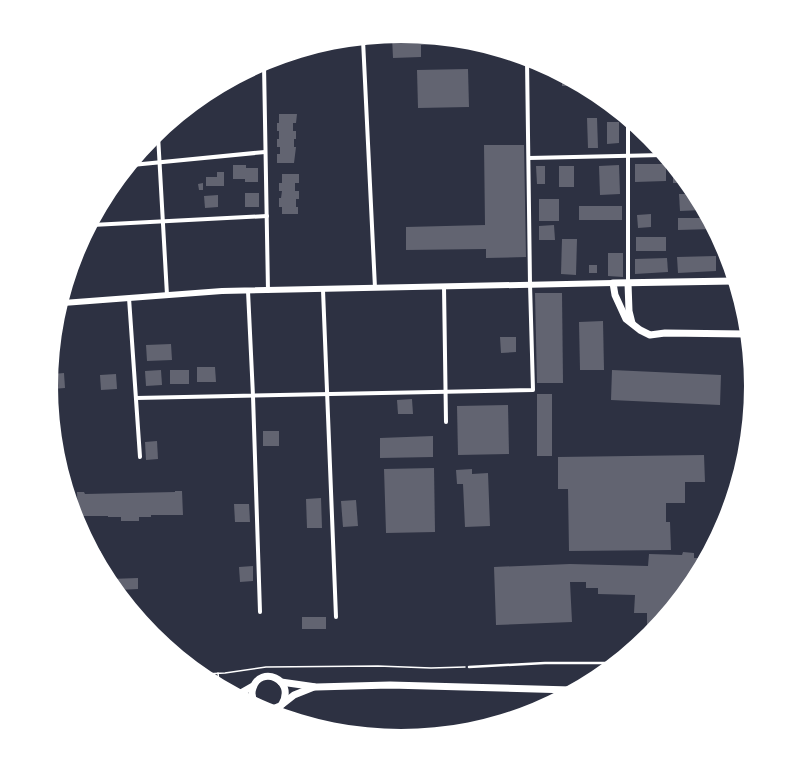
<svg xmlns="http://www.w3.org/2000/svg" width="803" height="772" font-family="'Nunito Sans',sans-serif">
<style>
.building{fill:#626471}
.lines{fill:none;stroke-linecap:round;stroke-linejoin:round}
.path{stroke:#fff;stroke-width:1.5}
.service{stroke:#fff;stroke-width:2.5}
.minor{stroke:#fff;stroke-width:4}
.tertiary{stroke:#fff;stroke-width:6}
.secondary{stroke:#fff;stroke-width:7}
</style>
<rect width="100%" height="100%" fill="#2d3142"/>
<g class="building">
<path d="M402,36L461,42V43L421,45V57L393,58L392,37Z"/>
<path d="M468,69L469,107L418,108L417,70Z"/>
<path d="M562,77L575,84V86H562Z"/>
<path d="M279,114H297L296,123H293V131H296V139H294V147H296L294,163H277V154H280V147H277V139H279V131H277V123H279Z"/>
<path d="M587,118H597L598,148H588Z"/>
<path d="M607,122H619V143L607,144Z"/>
<path d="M484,145H524L526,257L486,258V249L406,250V227L485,225Z"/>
<path d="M635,164H666V181L635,182Z"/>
<path d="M233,165H246V168H258V182H245V179H233Z"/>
<path d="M619,165L620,194L600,195L599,166Z"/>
<path d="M536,166H545V184H537Z"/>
<rect x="559" y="166" width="15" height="21"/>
<path d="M673,168L678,173L685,183H673Z"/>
<path d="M217,172H224V186H206V177H217Z"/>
<path d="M282,174H299V183H295V191H299V199H296V207H298V214H282V207H279V198H281L282,191H279V183H282Z"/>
<path d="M203,183V190H199L198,184Z"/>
<rect x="245" y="193" width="14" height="14"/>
<path d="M679,194H694L703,210L680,211Z"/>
<path d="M218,195V207L205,208L204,196Z"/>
<rect x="539" y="199" width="20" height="22"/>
<rect x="579" y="206" width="43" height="14"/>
<path d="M651,214V227L638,228L637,215Z"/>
<path d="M678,218H707L713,229L678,230Z"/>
<path d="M554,225L555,240H539V226Z"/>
<rect x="636" y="237" width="30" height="14"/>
<path d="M562,239H577L576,275L561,274Z"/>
<path d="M608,253H623V277L608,276Z"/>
<path d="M716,256V271L678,273L677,257Z"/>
<path d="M667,258L668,272L635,274V259Z"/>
<rect x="589" y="265" width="8" height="8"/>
<path d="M535,293H562L563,383H537Z"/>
<path d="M603,321L604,370H580L579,322Z"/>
<path d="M500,337H516V352L501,353Z"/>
<path d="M171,344L172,360L147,361L146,345Z"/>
<path d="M197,367H215L216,382H197Z"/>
<path d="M161,370L162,385L146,386L145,371Z"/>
<rect x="170" y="370" width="19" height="14"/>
<path d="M612,370L721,375L720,405L611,400Z"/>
<path d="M64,373L65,388L52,389L53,374Z"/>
<path d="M116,374L117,389L101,390L100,375Z"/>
<rect x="537" y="394" width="15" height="62"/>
<path d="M412,399L413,414H398L397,400Z"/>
<path d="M508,405L509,454L458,455L457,406Z"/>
<rect x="263" y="431" width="16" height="15"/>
<path d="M433,436V457L380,458V438Z"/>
<path d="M157,441L158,459L146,460L145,442Z"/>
<path d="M704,455L705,482H685V503H666V522H670L671,550L569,551L568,489H558V457Z"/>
<path d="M434,468L435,532L386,533L384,469Z"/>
<path d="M472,469V474L488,473L490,526L465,527L463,484H457L456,470Z"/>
<path d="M175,491H182L183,515H151V517H139V521H121V517H108V516H78L77,492H84L85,494L175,492Z"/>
<path d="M321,498L322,528H307L306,499Z"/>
<path d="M356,500L358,526L343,527L341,501Z"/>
<path d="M234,504H249L250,522H235Z"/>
<path d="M95,551H101V562L96,553Z"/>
<path d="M683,552L694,553V558H705L692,581L650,632H647V613H634L635,595L598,594V588H586V582H570L572,622L496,625L494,567L570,564L648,566L649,554L682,555Z"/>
<path d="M253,566V581L240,582L239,567Z"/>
<path d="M138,578V589L118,590L110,579Z"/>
<rect x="302" y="617" width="24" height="12"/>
</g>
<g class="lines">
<g class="path">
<path d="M218,673L219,683"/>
<path d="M204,674L225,673L266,667L378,666L431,668L465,667"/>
</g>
<path class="service" d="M469,667L545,663H613"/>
<g class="minor">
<path d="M363,40L375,288"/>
<path d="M264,65L268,291"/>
<path d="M628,121V283"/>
<path d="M158,135L167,295"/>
<path d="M529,158L663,155"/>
<path d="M132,165L265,152"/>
<path d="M92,225L267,216"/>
<path d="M444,287L446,422"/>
<path d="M323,290L336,617"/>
<path d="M248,291L253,396L260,612"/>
<path d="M129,298L140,457"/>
<path d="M136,398L533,390L530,284L527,60"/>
</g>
<path class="tertiary" d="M63,303L222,291L613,283"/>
<g class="secondary">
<path d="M734,281L613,283L615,295L626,319L640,330L650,335L665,333L746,334"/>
<path d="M628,283L629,311L632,323"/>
<path d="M281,682L316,687L390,685L571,690"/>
<path d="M239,694L253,686"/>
<path d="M255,703C252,698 251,693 253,688C260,665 296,679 282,704"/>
<path d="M270,710L280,706L294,695L314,687"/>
</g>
</g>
<path d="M0 0H803V772H0ZM58 386a343 343 0 1 1 686 0a343 343 0 1 1-686 0Z" fill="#fff" fill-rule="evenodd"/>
</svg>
